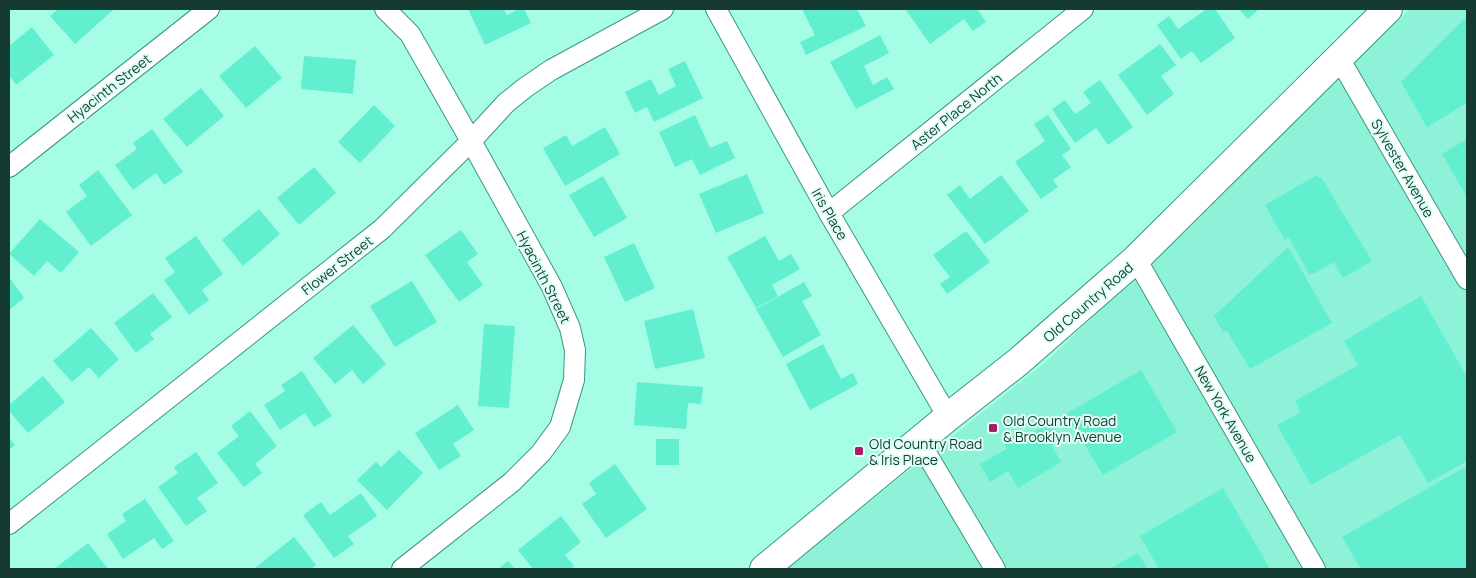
<svg xmlns="http://www.w3.org/2000/svg" width="1476" height="578" font-family="Manrope,sans-serif">
<style>
.built{fill:#8ef2d9}
.building{fill:#61efcf}
.lines{fill:none;stroke-linecap:round;stroke-linejoin:round}
.street-casing{stroke:#3c9682;stroke-width:22}
.primary-casing{stroke:#3c9682;stroke-width:30}
.street{stroke:#fff;stroke-width:20}
.primary{stroke:#fff;stroke-width:28}
.poi-dot{fill:#a71e64;stroke:#defff5;stroke-width:2}
.labels{text-anchor:middle;dominant-baseline:central;stroke-width:4;stroke-linejoin:round;paint-order:stroke}
.street-label{font-size:14px;fill:#143a31;stroke:#defff5}
.poi-label{font-size:14px;fill:#143a31;stroke:#defff5;text-anchor:start}
</style>
<rect width="100%" height="100%" fill="#a5fde6"/>
<path class="built" d="M1410,9H1467V569H785L1046,362Z"/>
<g class="building">
<path d="M58,9H112L113,10L75,44L50,16Z"/>
<path d="M468,9H504L507,15L519,9H524L531,23L485,45Z"/>
<path d="M802,9H857L866,26L806,55L800,42L815,35Z"/>
<path d="M905,9H977L986,22L973,31L964,19L930,44Z"/>
<path d="M1207,9H1215L1235,38L1201,63L1192,51L1181,59L1157,25L1169,16L1178,29Z"/>
<path d="M1239,9H1259L1248,19Z"/>
<path d="M1465,18L1467,23V103L1427,127L1401,82Z"/>
<path d="M32,27L54,55L16,85L9,75V46Z"/>
<path d="M880,35L889,53L864,66L873,85L887,77L894,89L856,109L830,62Z"/>
<path d="M1160,44L1176,65L1161,76L1174,94L1147,115L1118,75Z"/>
<path d="M255,46L282,78L246,108L219,76Z"/>
<path d="M304,56L356,60L353,94L301,89Z"/>
<path d="M685,61L703,98L654,122L647,107L635,113L625,92L651,79L659,95L676,86L668,69Z"/>
<path d="M1100,80L1133,127L1108,145L1096,128L1075,143L1052,109L1065,100L1075,114L1091,103L1083,92Z"/>
<path d="M201,88L224,116L187,147L163,119Z"/>
<path d="M374,105L395,126L360,163L338,142Z"/>
<path d="M695,115L710,148L727,141L735,158L700,175L692,159L675,167L659,132Z"/>
<path d="M1048,115L1071,149L1062,155L1071,167L1053,180L1058,187L1041,199L1015,162L1045,141L1034,124Z"/>
<path d="M605,127L620,154L565,186L543,148L566,135L572,146Z"/>
<path d="M152,129L183,172L164,185L156,173L133,190L115,165L137,149L133,143Z"/>
<path d="M1467,139V197L1442,154Z"/>
<path d="M314,167L336,193L299,225L277,198Z"/>
<path d="M98,170L132,215L91,246L66,212L87,196L79,185Z"/>
<path d="M747,174L764,213L716,233L699,194Z"/>
<path d="M1001,175L1029,211L985,244L947,195L960,185L970,199Z"/>
<path d="M1317,175L1319,178L1321,177L1372,261L1343,278L1334,262L1315,273L1309,274L1289,238L1285,240L1265,205Z"/>
<path d="M603,176L627,218L594,237L569,195Z"/>
<path d="M259,209L280,234L243,266L222,240Z"/>
<path d="M40,219L79,252L61,273L47,261L34,276L9,254Z"/>
<path d="M461,230L478,254L467,262L483,285L459,302L425,255Z"/>
<path d="M966,231L990,262L947,294L940,284L950,277L933,255Z"/>
<path d="M196,236L223,274L202,290L209,300L189,315L164,280L175,272L165,258Z"/>
<path d="M765,236L779,261L791,254L800,269L772,285L778,296L756,308L727,257Z"/>
<path d="M634,243L655,288L625,302L604,257Z"/>
<path d="M1288,247L1332,323L1250,369L1227,331L1223,332L1214,316Z"/>
<path d="M9,277L24,298L9,310Z"/>
<path d="M412,281L437,322L395,347L370,306Z"/>
<path d="M804,282L812,296L802,301L821,335L783,357L756,309Z"/>
<path d="M153,293L172,317L150,334L154,339L136,353L114,323Z"/>
<path d="M1421,296L1467,377V461L1428,483L1400,435L1311,485L1277,425L1301,412L1295,401L1358,365L1344,341Z"/>
<path d="M693,309L705,358L655,369L644,321Z"/>
<path d="M484,324L515,326L509,408L478,406Z"/>
<path d="M353,325L386,364L363,384L352,370L335,384L313,358Z"/>
<path d="M91,328L119,359L99,378L89,367L72,382L53,361Z"/>
<path d="M823,344L841,379L853,373L858,384L810,410L786,364Z"/>
<path d="M1141,370L1177,432L1103,475L1066,414Z"/>
<path d="M302,371L332,416L314,427L305,413L280,430L264,405L285,391L281,385Z"/>
<path d="M43,376L65,402L28,433L9,411V405Z"/>
<path d="M637,382L703,387L701,404L688,403L686,429L634,425Z"/>
<path d="M458,405L474,430L453,444L461,456L439,470L415,433Z"/>
<path d="M250,411L277,446L255,464L262,473L244,487L217,453L239,436L231,426Z"/>
<path d="M1050,423L1060,441L1052,446L1061,462L1018,488L1008,471L990,482L980,464L1007,449L1004,444L1005,441L1021,431L1024,433L1026,436Z"/>
<path d="M9,438L15,445L9,450Z"/>
<rect x="656" y="439" width="23" height="26"/>
<path d="M399,450L423,473L387,510L357,480L376,462L381,467Z"/>
<path d="M196,452L218,483L197,498L207,511L186,526L158,487L178,473L174,467Z"/>
<path d="M615,464L647,509L606,538L582,504L596,494L589,483Z"/>
<path d="M1467,466V569H1361L1342,537Z"/>
<path d="M1223,488L1270,569H1159L1140,536Z"/>
<path d="M361,493L377,516L348,536L354,544L334,558L303,515L321,502L330,515Z"/>
<path d="M145,499L174,541L162,549L154,538L123,559L107,534L126,521L122,514Z"/>
<path d="M561,516L581,542L565,555L574,566L571,569H533L518,550Z"/>
<path d="M294,537L316,565L311,569H257L256,567Z"/>
<path d="M88,543L108,569H54Z"/>
<path d="M1138,553L1148,569H1109Z"/>
<path d="M508,561L515,569H498Z"/>
</g>
<g class="lines">
<g class="street-casing">
<g id="street">
<path d="M385,9L410,34L471,141L552,287L570,328L575,350L574,380L560,427L541,453L512,482L402,569"/>
<path d="M716,9L829,213L948,417"/>
<path d="M1339,58L1467,279"/>
<path d="M9,167L209,9"/>
<path d="M829,213L1083,9"/>
<path d="M1136,259L1315,569"/>
<path d="M919,441L995,569"/>
<path d="M9,524L382,229L471,141L506,103L526,87L551,70L663,9"/>
</g>
</g>
<g class="primary-casing">
<path id="primary" d="M764,569L948,417L1018,362L1136,259L1388,9"/>
</g>
<use href="#street" class="street"/>
<use href="#primary" class="primary"/>
</g>
<g class="poi-dot">
<rect x="988" y="423" width="10" height="10" rx="2.5"/>
<rect x="854" y="446" width="10" height="10" rx="2.5"/>
</g>
<g class="labels">
<g class="street-label">
<text transform="translate(109 88) rotate(-38)">Hyacinth Street</text>
<text transform="translate(956 111) rotate(-39)">Aster Place North</text>
<text transform="translate(1403 168) rotate(60)">Sylvester Avenue</text>
<text transform="translate(830 214) rotate(60)">Iris Place</text>
<text transform="translate(337 265) rotate(-38)">Flower Street</text>
<text transform="translate(544 277) rotate(63)">Hyacinth Street</text>
<text transform="translate(1088 302) rotate(-41)">Old Country Road</text>
<text transform="translate(1226 414) rotate(60)">New York Avenue</text>
</g>
<g class="poi-label">
<text x="1003" y="420">Old Country Road<tspan x="1003" dy="16">&amp; Brooklyn Avenue</tspan></text>
<text x="869" y="443">Old Country Road<tspan x="869" dy="16">&amp; Iris Place</tspan></text>
</g>
</g>
<rect width="1476" height="578" fill="none" stroke="#143a31" stroke-width="20"/>
</svg>
